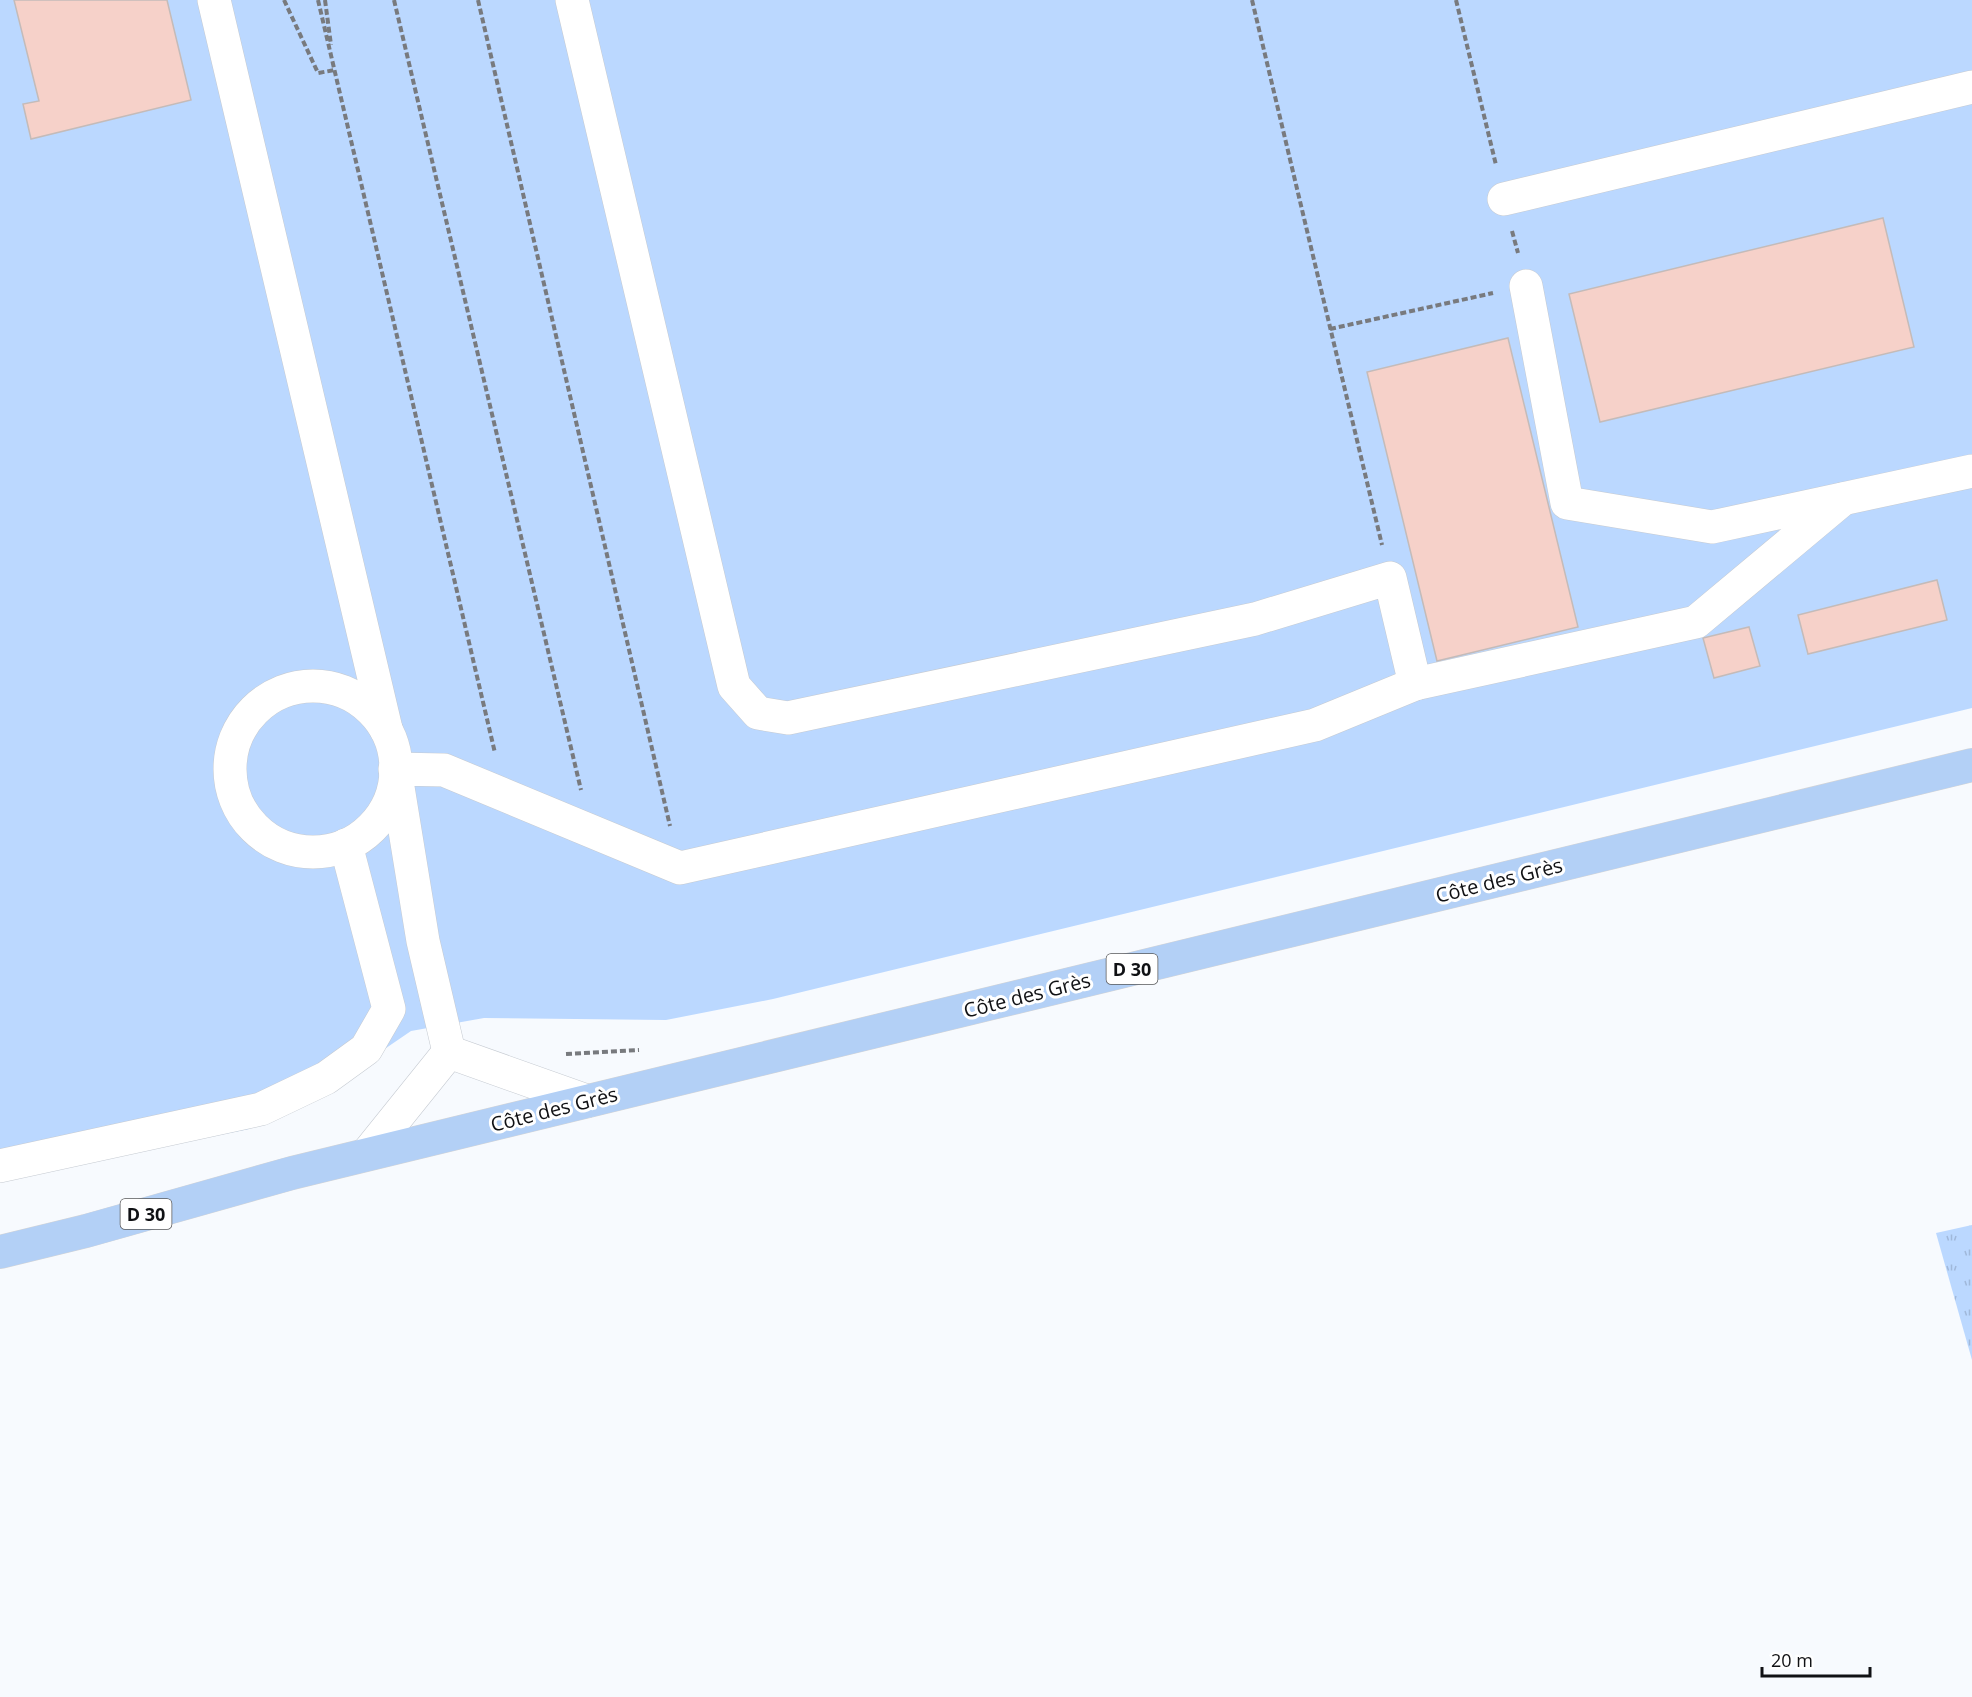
<svg xmlns="http://www.w3.org/2000/svg" width="1972" height="1697" font-family="'Open Sans',sans-serif">
<style>
.grass{fill:url(#grass-tufts)}
.pitch{fill:#bbd8ff}
.building{fill:#f6d1c9;stroke:#c4bbb9;stroke-width:1.5}
.lines{fill:none;stroke-linecap:round;stroke-linejoin:round}
.minor-casing{stroke:#c6cbd2;stroke-width:34}
.major-casing{stroke:#d4d4d5;stroke-width:34}
.path{stroke:#787a7e;stroke-width:4;stroke-dasharray:6 3;stroke-linecap:butt}
.minor{stroke:#fff;stroke-width:33}
.major{stroke:#b3d0f6;stroke-width:33}
.labels{text-anchor:middle;dominant-baseline:central;stroke-width:6;stroke-linejoin:round;paint-order:stroke}
.shield{fill:#fff;stroke:#58585a;stroke-width:1.5}
.shield-label{font-size:18px;font-weight:bold;fill:#101114}
.street-label{font-size:20px;fill:#101114;stroke:#fff}
</style>
<defs>
<pattern id="grass-tufts" width="24" height="20" patternUnits="userSpaceOnUse" patternTransform="scale(1.5)"><rect width="24" height="20" fill="#bbd8ff"/><path d="M3 7l-1-3M5 7V3M7 7l1-3M15 17l-1-3M17 17v-4M19 17l1-3" fill="none" stroke="#a0b8da"/></pattern>
</defs>
<rect width="100%" height="100%" fill="#f7fafe"/>
<path class="grass" d="M1972,1225V1360L1936,1233Z"/>
<path class="pitch" d="M0,0H1972V708L773,999L666,1020L484,1018L411,1031L370,1059L249,1129L0,1179Z"/>
<g class="building">
<path d="M14,0H167L191,100L31,139L23,104L39,101Z"/>
<path d="M1883,218L1914,347L1600,422L1569,294Z"/>
<path d="M1508,338L1578,627L1437,661L1367,372Z"/>
<path d="M1937,580L1947,620L1808,654L1798,615Z"/>
<path d="M1749,627L1760,666L1714,678L1703,638Z"/>
</g>
<g class="lines">
<g class="minor-casing">
<g id="minor">
<path d="M214,0L386,729"/>
<path d="M572,0L734,686L758,713L788,718L1255,619L1390,578L1415,684"/>
<path d="M1504,199L1972,87"/>
<path d="M1526,286L1567,503L1712,527L1972,471"/>
<circle cx="313" cy="769" r="83"/>
<path d="M449,1052L423,941L395,769L444,770L680,868L1315,725L1415,684L1696,622L1843,499"/>
<path d="M367,1154L449,1052L587,1101"/>
<path d="M0,1166L261,1109L326,1078L366,1049L389,1009L346,845"/>
</g>
</g>
<g class="major-casing">
<path id="major" d="M0,1252L86,1231L292,1173L1972,765"/>
</g>
<g class="path">
<path d="M284,0L318,73L335,70"/>
<path d="M318,0L495,753"/>
<path d="M325,0L331,45"/>
<path d="M394,0L581,790"/>
<path d="M478,0L670,826"/>
<path d="M1252,0L1382,545"/>
<path d="M1456,0L1496,165"/>
<path d="M1512,231L1518,253"/>
<path d="M1330,329L1493,293"/>
<path d="M566,1054L639,1050"/>
</g>
<use href="#minor" class="minor"/>
<use href="#major" class="major"/>
</g>
<g class="labels">
<g class="shield">
<rect x="1106.5" y="954" width="51" height="30" rx="4.5"/>
<rect x="120.5" y="1199" width="51" height="30" rx="4.5"/>
</g>
<g class="shield-label">
<text x="1132" y="969">D 30</text>
<text x="146" y="1214">D 30</text>
</g>
<g class="street-label">
<text transform="translate(1499 880) rotate(-14)">Côte des Grès</text>
<text transform="translate(1027 995) rotate(-14)">Côte des Grès</text>
<text transform="translate(554 1109) rotate(-14)">Côte des Grès</text>
</g>
</g>
<path d="M1762 1667v9h108v-9" fill="none" stroke="#101114" stroke-width="3"/>
<text x="1771" y="1667" font-size="18" fill="#101114" stroke="#ffffff" stroke-width="4.5" paint-order="stroke">20 m</text>
</svg>
